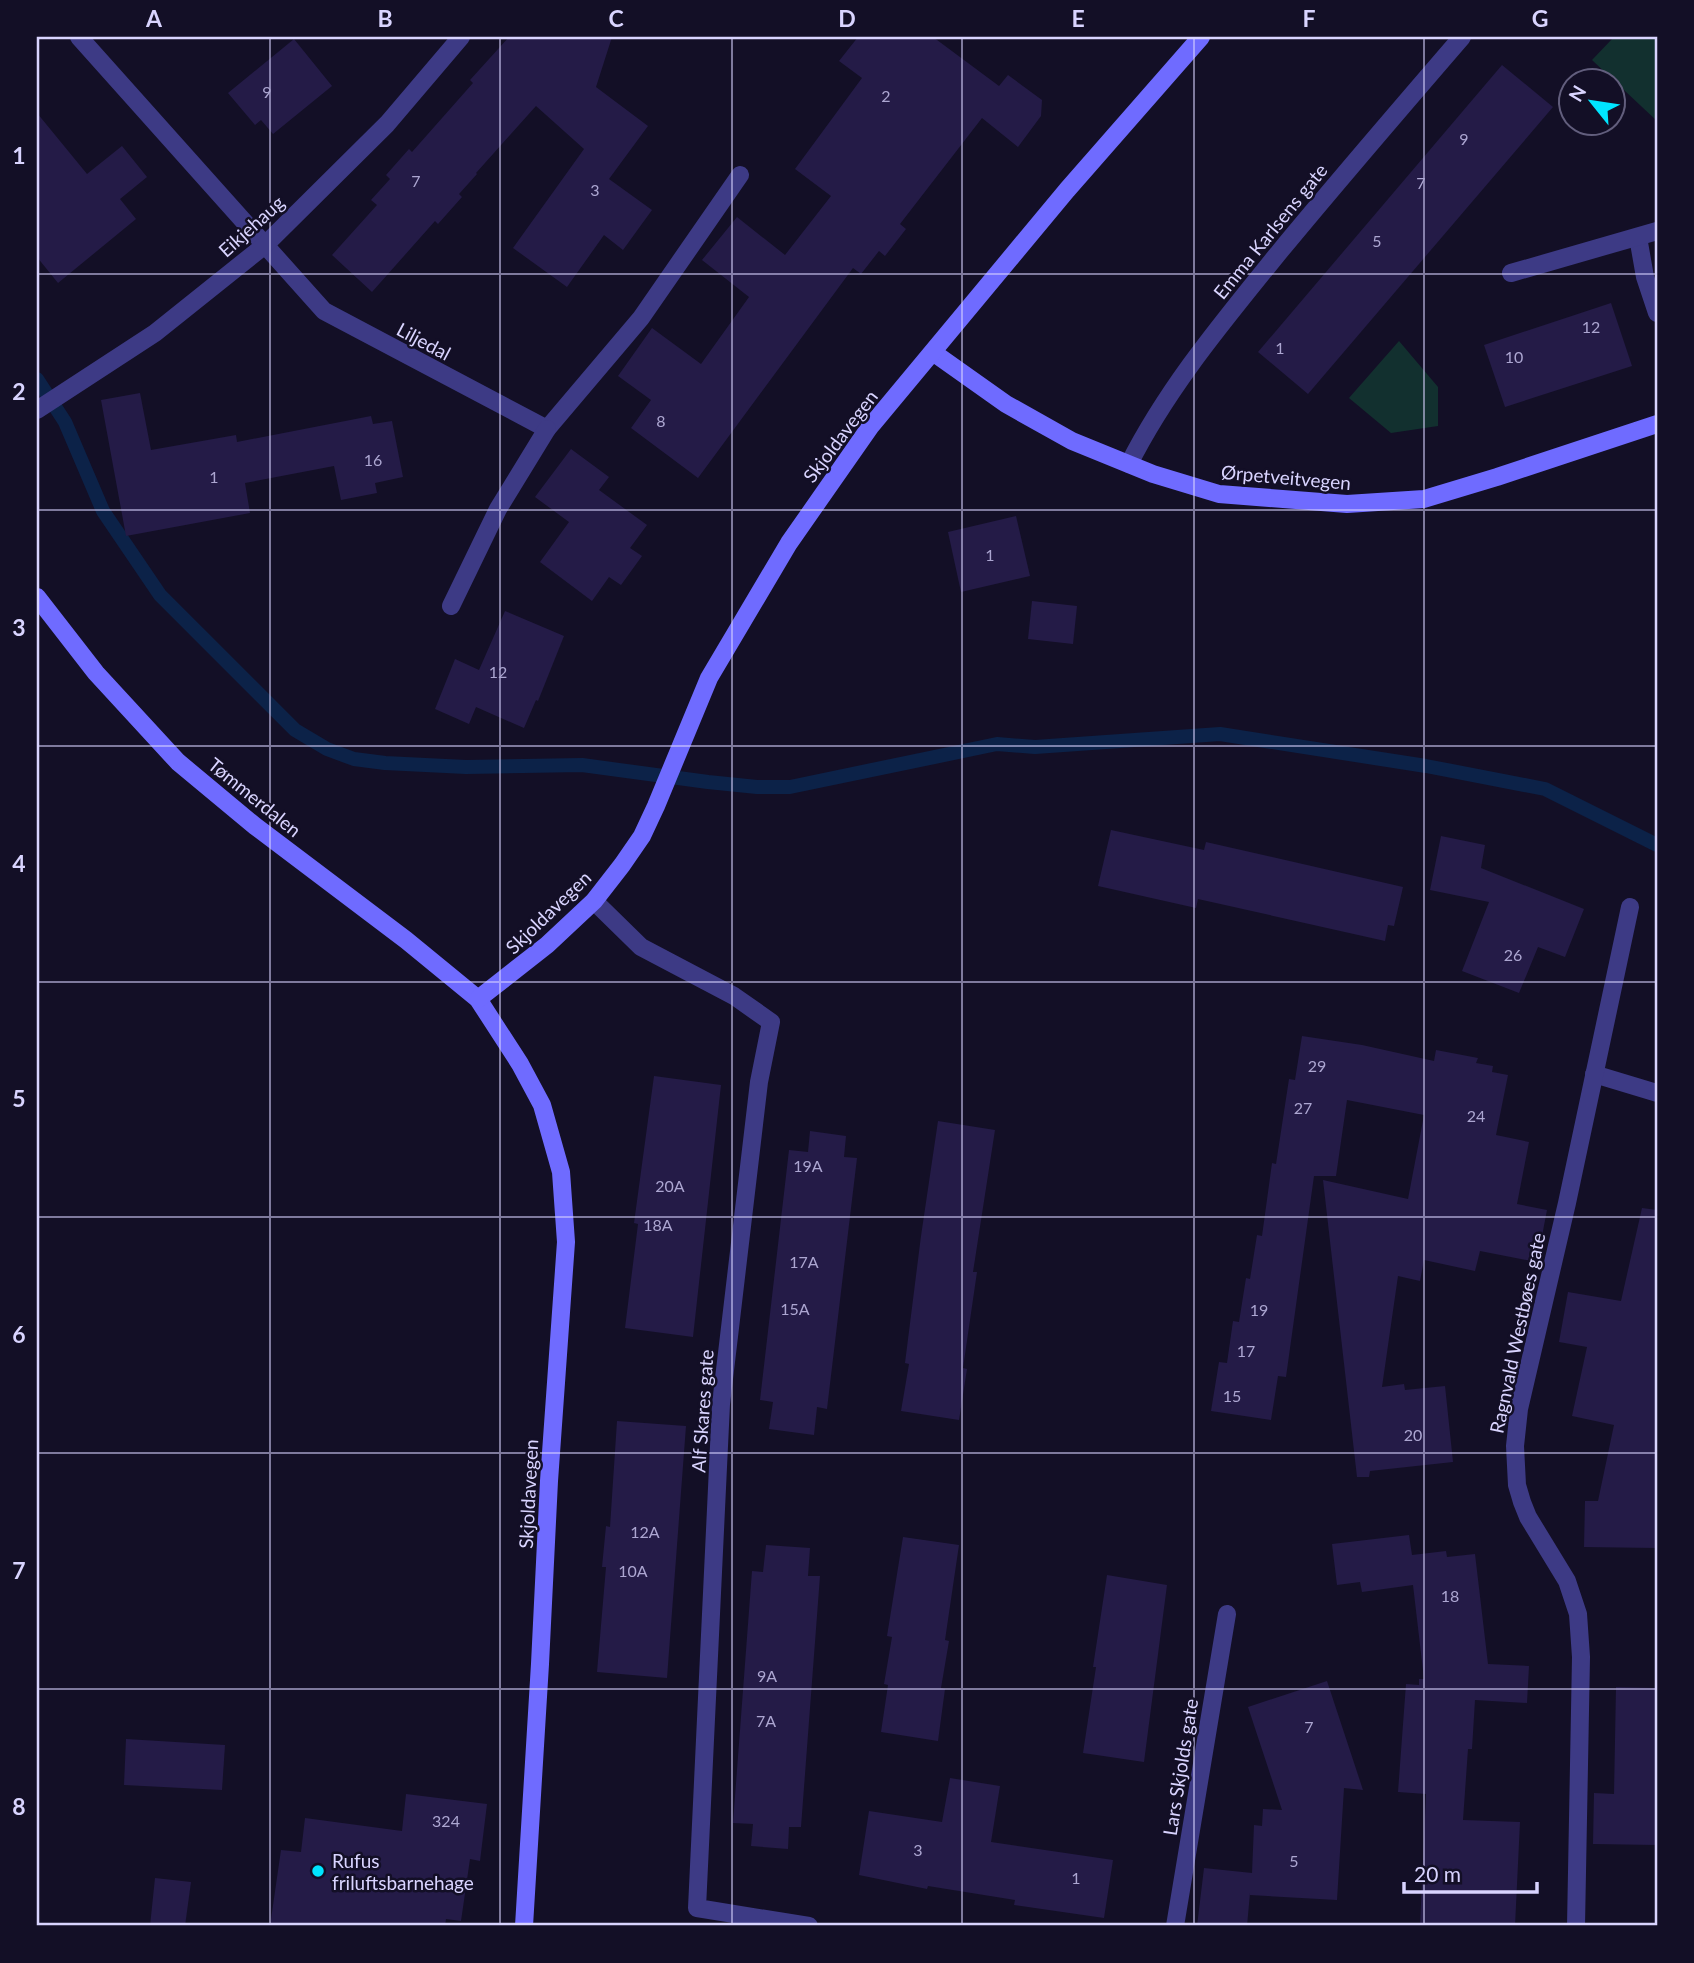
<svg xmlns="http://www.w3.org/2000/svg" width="1694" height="1963" font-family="Lato,sans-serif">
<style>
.green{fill:#12302f}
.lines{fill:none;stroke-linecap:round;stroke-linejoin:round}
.stream{stroke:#0c2248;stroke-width:14}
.building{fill:#241b47}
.street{stroke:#3d3a85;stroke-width:18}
.secondary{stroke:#6f6bff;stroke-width:18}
.grid{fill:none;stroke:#d9d4ff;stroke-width:2;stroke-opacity:0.55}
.poi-dot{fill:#00e5ff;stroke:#130f26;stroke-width:2.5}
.labels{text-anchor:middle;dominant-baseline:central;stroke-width:5;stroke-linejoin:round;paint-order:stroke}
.number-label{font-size:16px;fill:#aca6d1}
.street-label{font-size:19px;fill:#d9d4ff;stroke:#130f26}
.poi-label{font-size:19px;fill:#d9d4ff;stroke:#130f26;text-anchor:start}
.neatline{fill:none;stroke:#d9d4ff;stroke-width:2.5}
.grid-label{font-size:23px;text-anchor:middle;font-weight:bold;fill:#d9d4ff}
</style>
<rect width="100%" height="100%" fill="#130f26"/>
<g class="green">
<path d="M1614,37H1657V121L1592,60Z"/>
<path d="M1399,341L1438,387V426L1391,433L1349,398Z"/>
</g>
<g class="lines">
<path class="stream" d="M37,379L65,422L103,511L160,595L295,730L327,749L354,759L385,763L466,767L582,765L708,782L757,787H790L997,744L1035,747L1220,734L1426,766L1545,789L1657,845"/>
</g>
<g class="building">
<path d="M509,37H612L596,87L648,126L609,179L652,210L623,250L604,235L567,287L513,248L584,149L536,106L476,173L477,174L459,194L462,197L438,224L435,221L372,292L332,255L377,205L371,200L390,179L386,175L409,149L412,152L473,83L470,80Z"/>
<path d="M858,37H933L999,86L1008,75L1042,100L1041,116L1018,147L982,118L900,224L906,229L885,256L879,251L861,274L853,268L698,478L631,428L651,400L618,376L652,328L701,364L749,297L702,260L737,217L785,255L831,196L795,169L862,78L839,61Z"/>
<path d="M294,39L332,86L273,134L261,120L255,125L228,93Z"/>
<path d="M1502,65L1553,107L1308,394L1258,352Z"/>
<path d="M37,113L87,174L122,146L147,177L120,199L136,219L58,283L37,257Z"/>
<path d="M1611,303L1632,366L1505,407L1484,345Z"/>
<path d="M140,393L151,450L236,435L237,442L371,416L373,424L392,421L403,477L375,483L377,493L341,500L334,466L245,483L250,513L126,536L101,400Z"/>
<path d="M571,449L609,477L599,490L647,525L630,548L642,556L621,585L609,577L592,601L540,562L569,522L535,497Z"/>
<path d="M1016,516L1030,576L961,592L948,532Z"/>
<path d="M1032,601L1077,606L1073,644L1028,639Z"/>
<path d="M505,611L564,636L538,701L536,700L524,728L476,707L469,724L435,709L455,659L479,670Z"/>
<path d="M1111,830L1204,850L1206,842L1403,887L1394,926L1388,925L1385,941L1198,899L1196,908L1098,886Z"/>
<path d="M1441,836L1485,845L1481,868L1584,909L1565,957L1538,947L1519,993L1462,971L1489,902L1430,890Z"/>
<path d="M1302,1036L1362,1045L1434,1061L1436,1050L1478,1058L1476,1063L1493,1066L1492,1072L1508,1075L1496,1135L1529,1142L1517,1204L1547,1210L1537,1262L1480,1251L1475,1271L1424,1260L1420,1281L1398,1276L1382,1387L1404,1384L1405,1390L1445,1386L1453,1462L1370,1471L1369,1477H1357L1323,1180L1408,1199L1424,1115L1347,1100L1336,1176H1314L1286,1377L1278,1376L1271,1420L1211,1411L1219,1362L1227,1363L1233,1321L1239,1322L1246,1278L1250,1279L1257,1235L1262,1236L1272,1163L1276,1164L1289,1079L1295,1080Z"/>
<path d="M654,1076L721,1085L693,1337L625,1328L638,1224L634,1223Z"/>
<path d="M938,1121L995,1130L973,1272H977L963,1368L967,1369L959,1420L901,1411L909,1364L905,1363L921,1236Z"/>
<path d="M810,1131L846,1136L844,1157L857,1158L827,1409L817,1407L814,1435L769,1429L773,1402L760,1400L789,1150L808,1152Z"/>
<path d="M1642,1208L1657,1210V1548L1584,1547L1585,1501H1598L1614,1425L1572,1416L1587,1347L1559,1342L1568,1292L1621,1301Z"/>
<path d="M617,1421L686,1426L667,1678L597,1672L606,1567H602L606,1526L610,1527Z"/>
<path d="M1409,1535L1412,1555L1446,1551L1447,1557L1475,1554L1488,1664L1529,1666L1527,1703L1475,1700L1472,1749H1468L1463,1820L1520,1822L1515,1926H1420L1426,1794L1398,1792L1406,1684L1419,1685V1679H1424L1413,1585L1362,1592L1360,1582L1337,1585L1332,1544Z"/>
<path d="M903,1537L959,1545L945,1640L949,1641L941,1688L945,1689L938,1741L881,1732L888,1685L884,1684L892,1637L887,1636Z"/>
<path d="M766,1545L810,1548L808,1576H820L801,1827H789L788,1849L751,1846L753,1824L733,1823L752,1571L763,1572Z"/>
<path d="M1107,1575L1167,1585L1144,1762L1083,1753L1096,1667H1093Z"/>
<path d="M1327,1681L1363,1790L1344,1788L1337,1900L1250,1895V1893L1247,1926H1197L1204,1868L1252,1873L1254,1825L1262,1826L1263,1809L1282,1810L1248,1707Z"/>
<path d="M1616,1687L1657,1688V1845L1593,1844L1594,1793L1614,1794Z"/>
<path d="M126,1739L225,1745L222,1790L124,1785Z"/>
<path d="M950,1778L1000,1786L991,1842L1113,1860L1104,1918L1014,1905L1015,1900L928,1886L927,1889L859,1875L869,1811L942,1822Z"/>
<path d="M406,1794L487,1804L480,1861L470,1859L461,1921L446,1919L445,1926H270L281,1850L301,1852L305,1818L402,1831Z"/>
<path d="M155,1878L191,1882L185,1926H150Z"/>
</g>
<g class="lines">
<g class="street">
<path d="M79,37L324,311L547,429L641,318L740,175"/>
<path d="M1638,237L1645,277L1657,313"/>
<path d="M1511,273L1657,231"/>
<path d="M37,410L155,333L265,245L387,124L461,37"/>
<path d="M1129,464C1168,387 1222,323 1276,256C1337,182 1399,110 1462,37"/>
<path d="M451,606L498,509L547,429"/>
<path d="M594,901L641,947L734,996L771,1022L759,1082L721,1404L697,1908L809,1926"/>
<path d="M1594,1074L1657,1093"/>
<path d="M1175,1926L1227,1614"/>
<path d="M1576,1926L1581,1657L1578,1614L1567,1581L1528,1517L1522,1502L1517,1485L1515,1446L1519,1409L1567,1203L1630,907"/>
</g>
<g class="secondary">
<path d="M934,353L1006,404L1072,441L1153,474L1219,494L1347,504L1424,499L1497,477L1657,424"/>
<path d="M37,597L96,673L178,762L255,826L406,940L478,999L520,1064L542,1105L561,1172L566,1242L549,1481L540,1664L524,1926"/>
<path d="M478,999L547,945L594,901L622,865L642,836L656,806L709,678L789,543L870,427L1067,190L1201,37"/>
</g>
</g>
<path class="grid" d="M270,37V1926M500,37V1926M732,37V1926M962,37V1926M1194,37V1926M1424,37V1926M37,274H1657M37,510H1657M37,746H1657M37,982H1657M37,1217H1657M37,1453H1657M37,1689H1657"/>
<circle class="poi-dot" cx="318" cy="1871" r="7"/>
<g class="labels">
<g class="number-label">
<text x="267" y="91">9</text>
<text x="886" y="95">2</text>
<text x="1464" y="138">9</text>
<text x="416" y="180">7</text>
<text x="1421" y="182">7</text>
<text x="595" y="189">3</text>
<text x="1377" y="240">5</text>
<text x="1591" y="326">12</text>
<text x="1280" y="347">1</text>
<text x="1514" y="356">10</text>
<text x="661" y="420">8</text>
<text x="373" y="459">16</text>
<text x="214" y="476">1</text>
<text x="990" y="554">1</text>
<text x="498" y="671">12</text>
<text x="1513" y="954">26</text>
<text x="1317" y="1065">29</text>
<text x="1303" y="1107">27</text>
<text x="1476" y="1115">24</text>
<text x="808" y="1165">19A</text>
<text x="670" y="1185">20A</text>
<text x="658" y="1224">18A</text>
<text x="804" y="1261">17A</text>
<text x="795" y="1308">15A</text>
<text x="1259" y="1309">19</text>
<text x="1246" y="1350">17</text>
<text x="1232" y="1395">15</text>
<text x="1413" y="1434">20</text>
<text x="645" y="1531">12A</text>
<text x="633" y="1570">10A</text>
<text x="1450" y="1595">18</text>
<text x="767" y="1675">9A</text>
<text x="766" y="1720">7A</text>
<text x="1309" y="1726">7</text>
<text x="446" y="1820">324</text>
<text x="918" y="1849">3</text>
<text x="1294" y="1860">5</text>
<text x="1076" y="1877">1</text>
</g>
<g class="street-label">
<text transform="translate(251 226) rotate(-42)">Eikjehaug</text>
<text transform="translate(1270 231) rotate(-51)">Emma Karlsens gate</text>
<text transform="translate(424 341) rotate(28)">Liljedal</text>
<text transform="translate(840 436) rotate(-53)">Skjoldavegen</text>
<text transform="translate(1286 477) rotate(5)">Ørpetveitvegen</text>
<text transform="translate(255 797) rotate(39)">Tømmerdalen</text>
<text transform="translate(548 912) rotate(-44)">Skjoldavegen</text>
<text transform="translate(1517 1333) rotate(-78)">Ragnvald Westbøes gate</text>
<text transform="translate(702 1411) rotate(-86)">Alf Skares gate</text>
<text transform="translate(528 1494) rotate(-87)">Skjoldavegen</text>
<text transform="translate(1180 1767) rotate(-81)">Lars Skjolds gate</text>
</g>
<g class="poi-label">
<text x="332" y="1860">Rufus<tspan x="332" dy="22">friluftsbarnehage</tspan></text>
</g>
</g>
<rect width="1694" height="1963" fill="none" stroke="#130f26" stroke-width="77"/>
<g transform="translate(1592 102) rotate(300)"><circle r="33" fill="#130f26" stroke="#625e7d" stroke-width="2"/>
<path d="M0-5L12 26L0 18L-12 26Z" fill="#00e5ff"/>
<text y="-10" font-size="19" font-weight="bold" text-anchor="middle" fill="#d9d4ff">N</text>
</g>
<path d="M1404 1882v10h133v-10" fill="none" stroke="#d9d4ff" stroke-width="3.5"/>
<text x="1414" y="1882" font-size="21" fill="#d9d4ff" stroke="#130f26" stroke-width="5" paint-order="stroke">20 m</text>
<rect x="38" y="38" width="1618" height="1886" class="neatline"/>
<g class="grid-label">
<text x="154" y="27">A</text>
<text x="385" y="27">B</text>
<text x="616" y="27">C</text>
<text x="847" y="27">D</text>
<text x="1078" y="27">E</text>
<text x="1309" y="27">F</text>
<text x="1540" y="27">G</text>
<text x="19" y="164">1</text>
<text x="19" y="400">2</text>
<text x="19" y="636">3</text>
<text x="19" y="872">4</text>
<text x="19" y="1107">5</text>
<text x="19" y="1343">6</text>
<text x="19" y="1579">7</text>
<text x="19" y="1815">8</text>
</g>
</svg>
